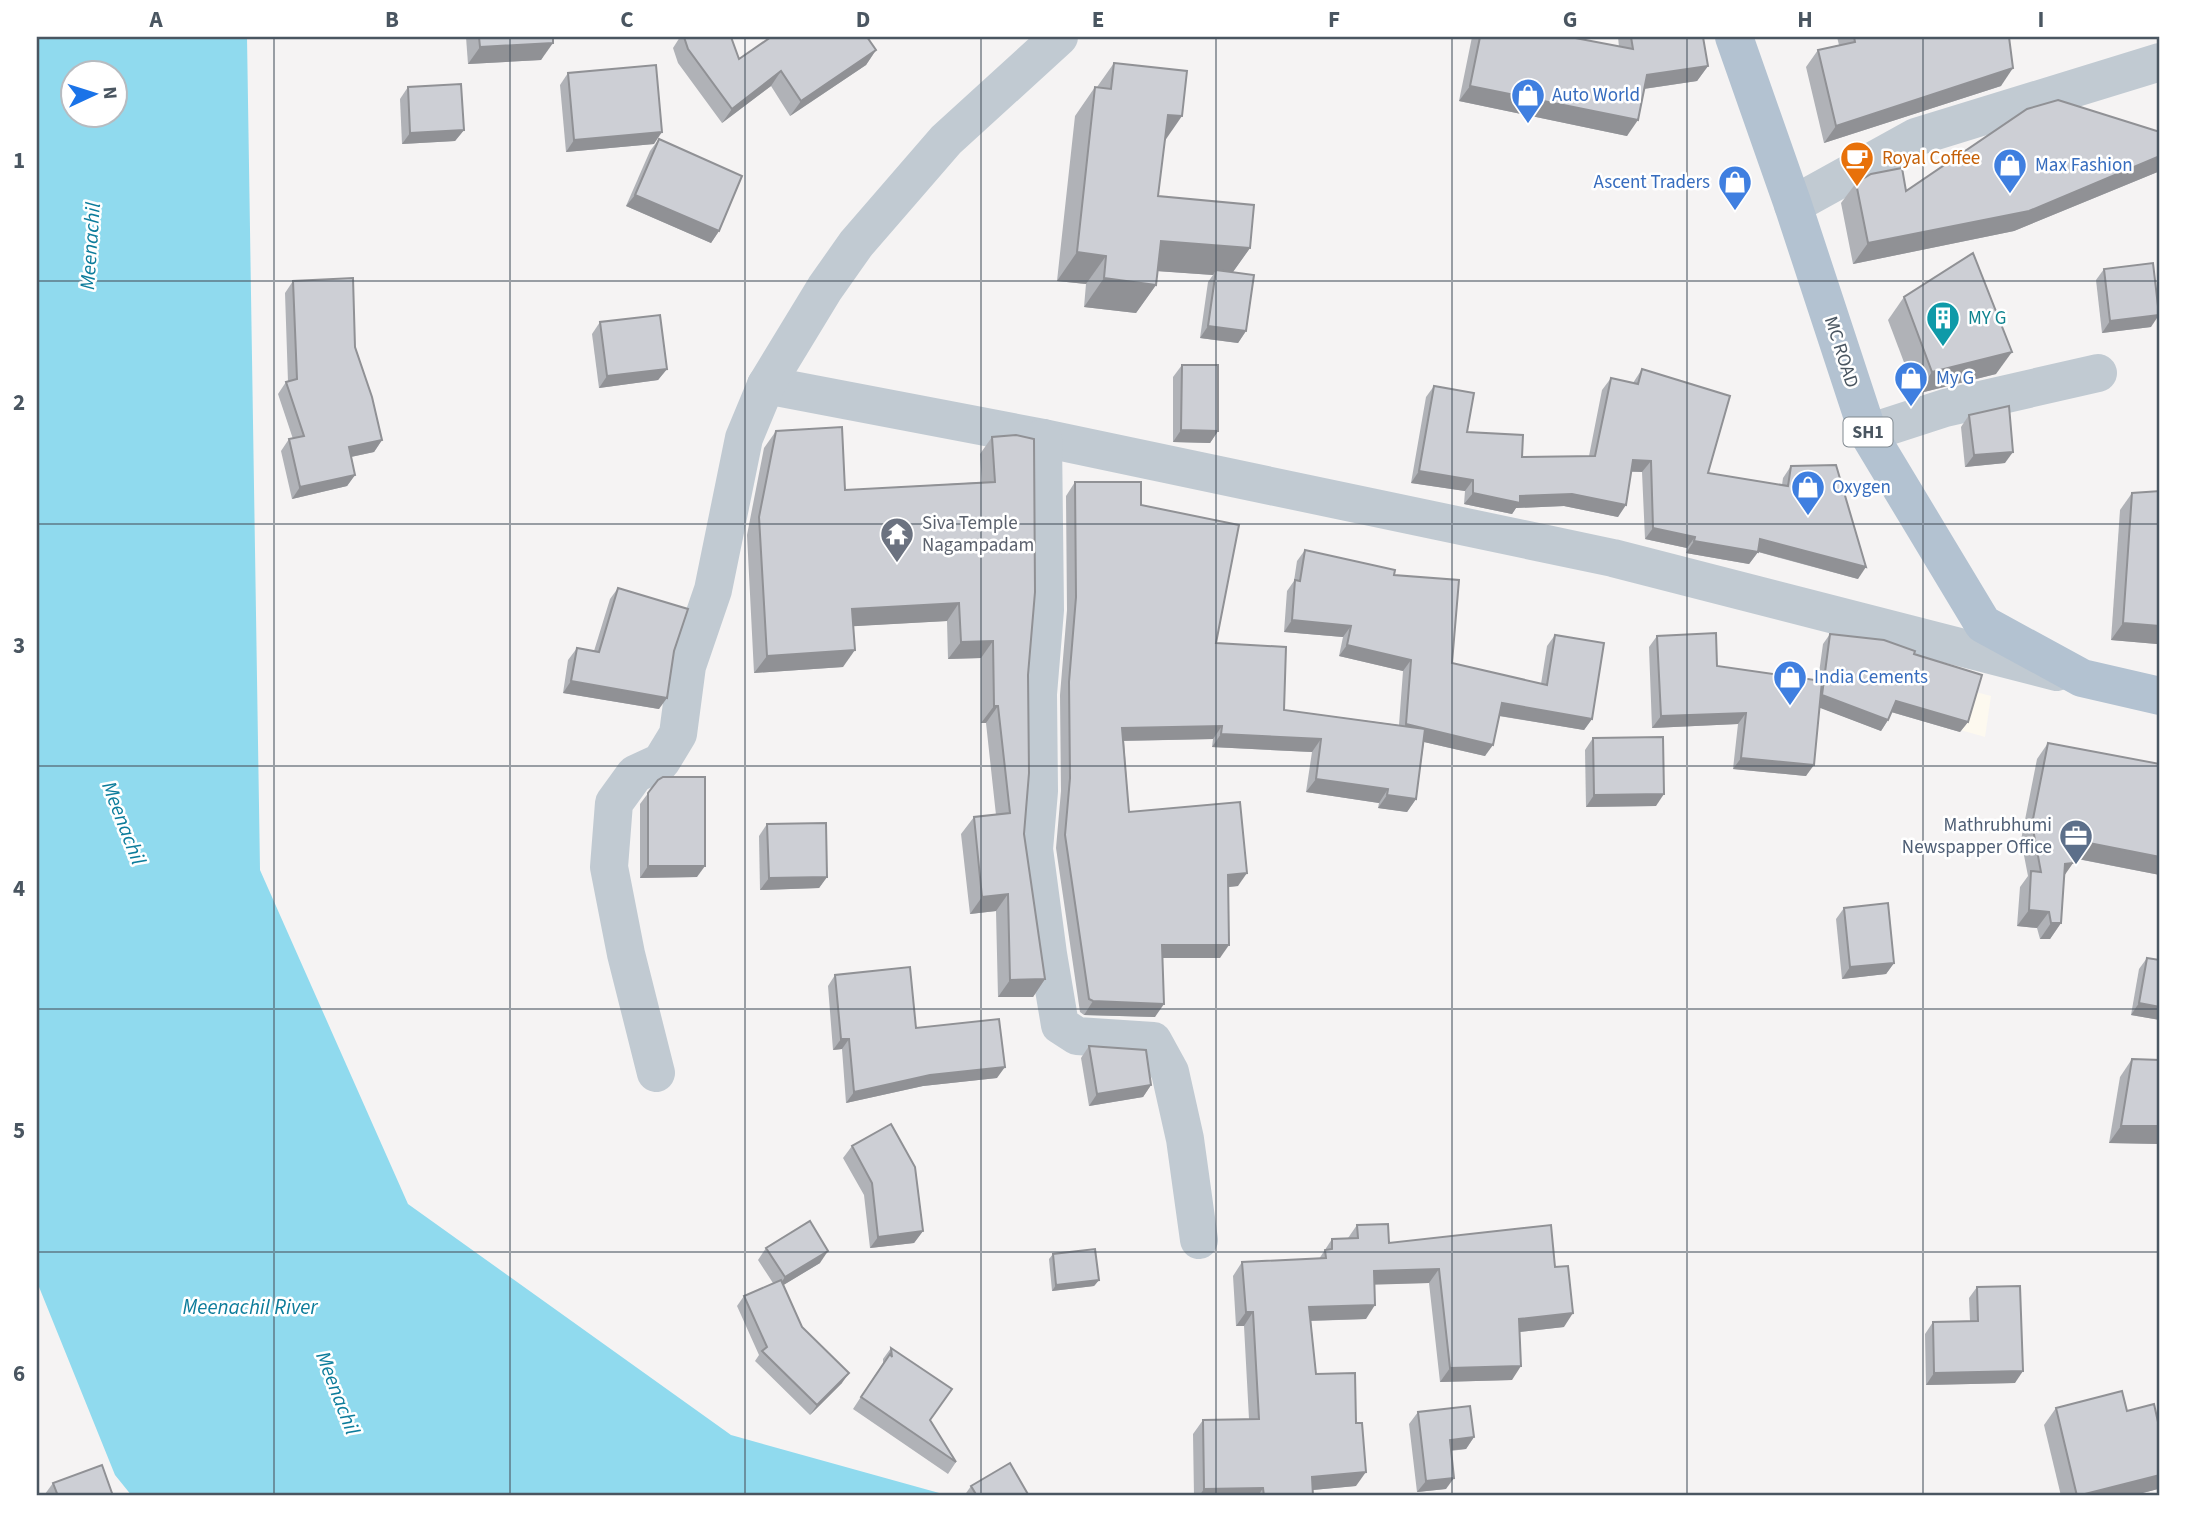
<svg xmlns="http://www.w3.org/2000/svg" width="2197" height="1533" font-family="'Source Sans 3',sans-serif">
<style>
.commercial{fill:#fdf9ef}
.water{fill:#90daee;fill-rule:evenodd}
.lines{fill:none;stroke-linecap:round;stroke-linejoin:round}
.minor{stroke:#c1cad2;stroke-width:38}
.primary{stroke:#b3c2d1;stroke-width:38}
.wall{fill:#b0b2b7}
.shaded-wall{fill:#909195}
.building{fill:#cdcfd5;stroke:#909195;stroke-width:2}
.grid{fill:none;stroke:#4a5661;stroke-width:2;stroke-opacity:0.55}
.labels{text-anchor:middle;dominant-baseline:central;stroke-width:5;stroke-linejoin:round;paint-order:stroke}
.shield{fill:#fff;stroke:#808990;stroke-width:2}
.shield-label{font-size:18px;font-weight:bold;fill:#4a5661}
.shop-label{font-size:19px;fill:#366cbe;stroke:#fff;text-anchor:start}
.food-label{font-size:19px;fill:#c56008;stroke:#fff;text-anchor:start}
.culture-label{font-size:19px;fill:#0d838f;stroke:#fff;text-anchor:start}
.street-label{font-size:19px;fill:#4a5661;stroke:#fff}
.worship-label{font-size:19px;fill:#5b616d;stroke:#fff;text-anchor:start}
.service-label{font-size:19px;fill:#4e5e75;stroke:#fff;text-anchor:end}
.water-label{font-size:21px;font-style:italic;fill:#0c7c9b;stroke:#fff}
.neatline{fill:none;stroke:#4a5661;stroke-width:2.5}
.grid-label{font-size:23px;text-anchor:middle;font-weight:bold;fill:#4a5661}
</style>
<rect width="100%" height="100%" fill="#f5f3f3"/>
<path class="commercial" d="M1926,679L1991,696L1985,737L1918,718Z"/>
<path class="water" d="M37,37H247L260,870L408,1204L731,1435L950,1496H132L115,1475L37,1282ZM74,74H116V116H74Z"/>
<g class="lines">
<g class="minor">
<path d="M1793,205L1916,137L2160,62"/>
<path d="M766,385L1043,438L1613,558L2057,672"/>
<path d="M1868,433L1945,408L2098,373"/>
<path d="M1043,438L1045,610L1038,694L1039,791L1034,849L1048,954L1060,1025L1077,1036L1153,1041L1170,1072L1185,1139L1199,1240"/>
<path d="M656,1073L626,954L609,867L614,803L635,774L661,762L678,734L687,666L713,590L744,438L766,385L825,288L856,244L946,140L1059,37"/>
</g>
<path class="primary" d="M1734,37L1793,205L1868,433L1983,624L2082,678L2160,696"/>
</g>
<g class="wall">
<path d="M466,37H553L541,60L468,64Z"/>
<path d="M680,37H731L739,59L876,50L866,65L790,116L771,86L722,123L678,63L673,48Z"/>
<path d="M1472,37H1570L1619,47L1618,37H1703L1708,66L1697,81L1644,89L1627,136L1459,101Z"/>
<path d="M1837,37H2009L2001,86L1824,143L1806,67L1818,50L1839,45Z"/>
<path d="M1114,63L1164,141L1158,196L1250,248L1233,272L1246,331L1238,343L1200,338L1208,282L1213,275L1158,271L1156,285L1136,313L1084,307L1086,284L1057,281L1075,116L1095,87H1097Z"/>
<path d="M568,73L654,144L566,152L560,85Z"/>
<path d="M408,87L464,130L455,141L402,144L400,99Z"/>
<path d="M2160,132V171L2014,231L1853,264L1841,203L1856,183L1906,191Z"/>
<path d="M659,139L719,231L711,243L626,206L650,151Z"/>
<path d="M2104,269L2151,327L2102,333L2096,280Z"/>
<path d="M293,281L355,347L382,440L374,452L351,457L355,475L347,486L292,499L281,451L289,439H293L278,394L286,382H288L285,293Z"/>
<path d="M1904,297L1996,374L1916,394L1888,320Z"/>
<path d="M600,322L667,369L658,380L599,388L592,334Z"/>
<path d="M1182,365L1218,431L1210,443L1173,442V377Z"/>
<path d="M1642,369L1708,473L1782,485L1783,478L1791,466L1858,579L1758,552L1749,564L1686,553L1687,548L1645,539L1642,472H1631L1618,517L1564,506L1516,508L1512,514L1464,504L1465,491L1411,483L1426,397L1434,386L1467,432L1522,457L1589,456L1602,390L1611,378L1633,383Z"/>
<path d="M1969,415L2005,463L1965,467L1961,427Z"/>
<path d="M776,431L845,490L982,482L980,454L992,437L1028,675L1024,834L1045,979L1033,997H998L996,911L970,914L961,834L974,817L996,815L986,723H981V658L948,659L947,621L853,626L843,667L754,673L747,535L764,448Z"/>
<path d="M1075,482L1141,505L1216,643L1284,710L1399,725L1403,671L1339,656L1343,637L1284,632L1287,591L1294,581L1297,561L1305,550L1394,575L1452,663L1541,684L1547,646L1555,635L1592,719L1584,730L1499,716L1485,756L1424,742L1416,799L1407,812L1378,808L1379,803L1306,792L1312,752L1212,747L1213,739L1124,741L1129,812L1238,886L1228,887L1220,958H1162L1155,1017L1084,1015L1080,1012L1056,848L1061,791L1060,695L1067,610L1066,496Z"/>
<path d="M2160,491V640L2157,644L2111,640L2120,510L2132,493Z"/>
<path d="M618,588L674,651L659,709L563,693L568,660L577,648L594,651L610,599Z"/>
<path d="M1830,634L1914,654L1968,722L1960,732L1891,712L1888,720L1881,731L1819,707L1806,776L1733,769L1738,724L1652,728L1649,647L1657,636L1717,666L1818,680L1823,644Z"/>
<path d="M1593,738L1656,806L1586,807L1585,750Z"/>
<path d="M2048,743L2160,764V875L2072,858L2073,863L2064,875L2061,923L2050,939H2040L2037,928L2017,926L2020,887L2028,876L2021,840L2037,759Z"/>
<path d="M658,780L697,877L640,878V804Z"/>
<path d="M767,824L827,877L819,888L760,890L759,836Z"/>
<path d="M1844,908L1894,963L1886,974L1842,979L1836,919Z"/>
<path d="M2147,958L2160,1020L2131,1015L2139,969Z"/>
<path d="M835,975L916,1028L997,1078L923,1086L846,1103L842,1049L833,1050L828,986Z"/>
<path d="M1089,1046L1151,1085L1143,1097L1089,1106L1081,1058Z"/>
<path d="M2132,1059L2160,1060V1144L2109,1143L2120,1077Z"/>
<path d="M852,1146L923,1231L914,1243L870,1248L864,1195L843,1158Z"/>
<path d="M1357,1225L1389,1243L1555,1267L1564,1327L1520,1332L1512,1380L1440,1382L1429,1283L1374,1284L1366,1319L1311,1321L1316,1374L1356,1486L1312,1490L1313,1496H1194L1193,1434L1203,1420L1249,1419L1244,1326H1236L1233,1276L1242,1262L1319,1259L1332,1239L1348,1238Z"/>
<path d="M766,1248L820,1263L783,1285L802,1327L842,1383L810,1415L755,1361L759,1355L737,1306L744,1296L773,1283L758,1260Z"/>
<path d="M1053,1254L1099,1280L1094,1286L1052,1291L1049,1259Z"/>
<path d="M1977,1287L2015,1383L1926,1385L1925,1334L1933,1322L1970,1321L1969,1298Z"/>
<path d="M891,1348L930,1420L956,1462L948,1474L853,1409L883,1363V1359Z"/>
<path d="M2056,1408L2127,1411L2160,1431V1486L2158,1489L2131,1496H2061L2044,1425Z"/>
<path d="M1418,1412L1474,1437L1466,1449L1451,1451L1446,1489L1417,1492L1409,1424Z"/>
<path d="M53,1483L113,1496H45V1494Z"/>
<path d="M971,1486L1029,1496H964Z"/>
</g>
<g class="shaded-wall">
<path d="M553,43L541,60L468,64L480,47Z"/>
<path d="M876,50L866,65L790,116L801,101Z"/>
<path d="M1708,66L1697,81L1636,90L1647,75Z"/>
<path d="M2013,68L2001,86L1824,143L1836,126Z"/>
<path d="M781,71L771,86L722,123L732,109Z"/>
<path d="M1470,86L1638,120L1627,136L1459,101Z"/>
<path d="M1168,115L1182,116L1162,145Z"/>
<path d="M464,130L455,141L402,144L410,133Z"/>
<path d="M662,132L654,144L566,152L574,140Z"/>
<path d="M2160,156V171L2014,231L1853,264L1868,243Z"/>
<path d="M635,195L719,231L711,243L626,206Z"/>
<path d="M1161,241L1250,248L1230,276L1216,270L1213,275L1141,270Z"/>
<path d="M1077,252L1106,256L1086,284L1057,281Z"/>
<path d="M1104,278L1156,285L1136,313L1084,307Z"/>
<path d="M2159,315L2151,327L2102,333L2110,321Z"/>
<path d="M1208,326L1246,331L1238,343L1200,338Z"/>
<path d="M2012,352L1996,374L1916,394L1932,372Z"/>
<path d="M667,369L658,380L599,388L607,376Z"/>
<path d="M1181,430L1218,431L1210,443L1173,442Z"/>
<path d="M382,440L374,452L341,459L349,447Z"/>
<path d="M2013,452L2005,463L1965,467L1974,455Z"/>
<path d="M1633,460L1651,461L1642,472L1625,471Z"/>
<path d="M1419,471L1473,480L1465,491L1411,483Z"/>
<path d="M355,475L347,486L292,499L300,487Z"/>
<path d="M1473,493L1572,494L1626,505L1618,517L1564,506L1516,508L1512,514L1464,504Z"/>
<path d="M1653,528L1695,537L1687,548L1645,539Z"/>
<path d="M1760,539L1866,567L1858,579L1752,550Z"/>
<path d="M1694,541L1758,552L1749,564L1686,553Z"/>
<path d="M959,603L947,621L840,627L852,609Z"/>
<path d="M1292,620L1351,626L1343,637L1284,632Z"/>
<path d="M2123,623L2160,626V640L2157,644L2111,640Z"/>
<path d="M993,641L981,658L948,659L961,642Z"/>
<path d="M1347,645L1411,660L1403,671L1339,656Z"/>
<path d="M855,650L843,667L754,673L767,656Z"/>
<path d="M571,681L667,698L659,709L563,693Z"/>
<path d="M1822,695L1888,720L1881,731L1815,706Z"/>
<path d="M1896,701L1968,722L1960,732L1888,711Z"/>
<path d="M1502,703L1592,719L1584,730L1494,715Z"/>
<path d="M994,706H998L986,723H981Z"/>
<path d="M1746,713L1738,724L1652,728L1661,716Z"/>
<path d="M1406,724L1493,745L1485,756L1398,736Z"/>
<path d="M1222,726L1213,739L1113,741L1122,728Z"/>
<path d="M1221,734L1321,739L1312,752L1212,747Z"/>
<path d="M1741,758L1814,765L1806,776L1733,769Z"/>
<path d="M1316,779L1388,789L1379,803L1306,792Z"/>
<path d="M1664,794L1656,806L1586,807L1594,795Z"/>
<path d="M1387,795L1416,799L1407,812L1378,808Z"/>
<path d="M2069,839L2160,857V875L2058,855Z"/>
<path d="M2073,863L2062,879L2065,864Z"/>
<path d="M648,866H705L697,877L640,878Z"/>
<path d="M1247,873L1238,886L1219,888L1228,875Z"/>
<path d="M827,877L819,888L760,890L769,878Z"/>
<path d="M1008,894L996,911L970,914L982,897Z"/>
<path d="M2029,910L2049,912L2037,928L2017,926Z"/>
<path d="M2051,923H2061L2050,939H2040Z"/>
<path d="M1162,945H1229L1220,958H1153Z"/>
<path d="M1894,963L1886,974L1842,979L1850,967Z"/>
<path d="M1045,979L1033,997H998L1010,980Z"/>
<path d="M1093,1001L1164,1004L1155,1017L1084,1015Z"/>
<path d="M2139,1003L2160,1007V1020L2131,1015Z"/>
<path d="M841,1039H849L842,1049L833,1050Z"/>
<path d="M1005,1067L997,1078L923,1086L846,1103L854,1092L930,1075Z"/>
<path d="M1151,1085L1143,1097L1089,1106L1097,1094Z"/>
<path d="M2121,1126H2160V1144L2109,1143Z"/>
<path d="M923,1231L914,1243L870,1248L878,1237Z"/>
<path d="M828,1251L820,1263L777,1289L785,1277Z"/>
<path d="M1439,1269L1429,1283L1364,1285L1374,1271Z"/>
<path d="M1099,1280L1094,1286L1052,1291L1056,1285Z"/>
<path d="M1375,1305L1366,1319L1300,1321L1309,1307Z"/>
<path d="M1246,1312H1253L1244,1326H1236Z"/>
<path d="M1573,1313L1564,1327L1510,1333L1519,1319Z"/>
<path d="M1521,1366L1512,1380L1440,1382L1450,1368Z"/>
<path d="M2023,1371L2015,1383L1926,1385L1934,1373Z"/>
<path d="M849,1373L842,1383L810,1415L817,1405Z"/>
<path d="M1474,1437L1466,1449L1442,1451L1450,1440Z"/>
<path d="M1366,1472L1356,1486L1302,1491L1312,1477Z"/>
<path d="M2160,1475V1486L2158,1489L2131,1496H2077Z"/>
<path d="M1454,1478L1446,1489L1417,1492L1426,1481Z"/>
<path d="M1263,1488L1258,1496H1199L1204,1489Z"/>
</g>
<g class="building">
<path d="M479,37H553V43L480,47Z"/>
<path d="M684,37H731L739,59L771,37H867L876,50L801,101L781,71L732,109L688,49Z"/>
<path d="M1480,37H1570L1633,49L1631,37H1703L1708,66L1647,75L1638,120L1470,86Z"/>
<path d="M1854,37H2009L2013,68L1836,126L1818,50L1855,42Z"/>
<path d="M1114,63L1187,71L1182,116L1168,115L1158,196L1254,205L1250,248L1161,241L1156,285L1104,278L1106,256L1077,252L1095,87L1111,89Z"/>
<path d="M656,65L662,132L574,140L568,73Z"/>
<path d="M461,84L464,130L410,133L408,87Z"/>
<path d="M2058,100L2160,132V156L2029,211L1868,243L1856,183L1871,174L1902,168L1906,191L2027,109Z"/>
<path d="M659,139L742,176L719,231L635,195Z"/>
<path d="M1973,253L2012,352L1932,372L1904,297Z"/>
<path d="M2153,263L2159,315L2110,321L2104,269Z"/>
<path d="M1216,270L1254,275L1246,331L1208,326Z"/>
<path d="M353,278L355,347L372,397L382,440L349,447L355,475L300,487L289,439L304,436L286,382L297,379L293,281Z"/>
<path d="M660,315L667,369L607,376L600,322Z"/>
<path d="M1182,365H1218V431L1181,430Z"/>
<path d="M1642,369L1730,396L1708,473L1788,486L1791,466L1836,465L1866,567L1760,539L1758,552L1694,541L1695,537L1653,528L1651,461L1633,460L1626,505L1572,494L1520,496V503L1473,493V480L1419,471L1434,386L1474,393L1467,432L1523,435L1522,457L1595,456L1611,378L1638,384Z"/>
<path d="M2009,406L2013,452L1974,455L1969,415Z"/>
<path d="M842,427L845,490L995,482L992,437L1016,435L1034,439L1035,592L1028,675L1029,773L1024,834L1045,979L1010,980L1008,894L982,897L974,817L1010,813L998,706H994L993,641L961,642L959,603L852,609L855,650L767,656L759,517L776,431Z"/>
<path d="M1075,482H1141V505L1239,525L1216,643L1286,647L1284,710L1425,729L1416,799L1387,795L1388,789L1316,779L1321,739L1221,734L1222,726L1122,728L1129,812L1240,802L1247,873L1228,875L1229,945H1162L1164,1004L1093,1001L1089,999L1065,835L1070,778L1069,682L1076,597Z"/>
<path d="M2160,491V626L2123,623L2132,493Z"/>
<path d="M1305,550L1395,570L1394,575L1459,580L1452,663L1547,685L1555,635L1604,643L1592,719L1502,703L1493,745L1406,724L1411,660L1347,645L1351,626L1292,620L1295,580L1300,581Z"/>
<path d="M618,588L688,609L674,651L667,698L571,681L577,648L599,652Z"/>
<path d="M1716,633L1717,666L1822,681L1814,765L1741,758L1746,713L1661,716L1657,636Z"/>
<path d="M1830,634L1884,640L1915,651L1914,654L1982,675L1968,722L1896,701L1888,720L1822,695Z"/>
<path d="M1663,737L1664,794L1594,795L1593,738Z"/>
<path d="M2048,743L2160,764V857L2069,839L2073,863L2065,864L2061,923H2051L2049,912L2029,910L2031,871L2041,872L2032,824Z"/>
<path d="M663,777H705V866H648V793L658,780Z"/>
<path d="M826,823L827,877L769,878L767,824Z"/>
<path d="M1888,903L1894,963L1850,967L1844,908Z"/>
<path d="M2147,958L2160,960V1007L2139,1003Z"/>
<path d="M910,967L916,1028L999,1019L1005,1067L930,1075L854,1092L849,1039H841L835,975Z"/>
<path d="M1089,1046L1146,1050L1151,1085L1097,1094Z"/>
<path d="M2132,1059L2160,1060V1126H2121Z"/>
<path d="M891,1124L915,1167L923,1231L878,1237L872,1183L852,1146Z"/>
<path d="M810,1221L828,1251L785,1277L766,1248Z"/>
<path d="M1388,1224L1389,1243L1551,1225L1555,1267L1568,1266L1573,1313L1519,1319L1521,1366L1450,1368L1439,1269L1374,1271L1375,1305L1309,1307L1316,1374L1355,1373L1356,1423H1362L1366,1472L1312,1477L1313,1496H1264L1263,1488L1204,1489L1203,1420L1259,1419L1253,1312H1246L1242,1262L1326,1258L1325,1250L1332,1249V1239L1358,1238L1357,1225Z"/>
<path d="M1095,1249L1099,1280L1056,1285L1053,1254Z"/>
<path d="M781,1280L802,1327L849,1373L817,1405L762,1351L767,1347L744,1296Z"/>
<path d="M2020,1286L2023,1371L1934,1373L1933,1322L1978,1321L1977,1287Z"/>
<path d="M891,1348L952,1389L930,1420L956,1462L861,1397L890,1354L892,1357Z"/>
<path d="M2122,1391L2127,1411L2154,1404L2160,1431V1475L2077,1496L2056,1408Z"/>
<path d="M1470,1406L1474,1437L1450,1440L1454,1478L1426,1481L1418,1412Z"/>
<path d="M1010,1463L1029,1496H977L971,1486Z"/>
<path d="M102,1465L113,1496H58L53,1483Z"/>
</g>
<path class="grid" d="M274,37V1496M510,37V1496M745,37V1496M981,37V1496M1216,37V1496M1452,37V1496M1687,37V1496M1923,37V1496M37,281H2160M37,524H2160M37,766H2160M37,1009H2160M37,1252H2160"/>
<defs>
<g id="shop-pin" transform="scale(1.75)"><path d="M0 17L-7.5 6A9.5 9.5 0 1 1 7.5 6Z" fill="#3f7fe0" stroke="#fff"/><path d="M-5-2.5h2.3a2.7 3.5 0 0 1 5.4 0H5L5.5 6h-11ZM-1.5-2.5h3a1.5 2.3 0 0 0-3 0Z" fill="#fff"/></g>
<g id="cafe-pin" transform="scale(1.75)"><path d="M0 17L-7.5 6A9.5 9.5 0 1 1 7.5 6Z" fill="#e8710a" stroke="#fff"/><path d="M-5.5-4.5H6V0H3Q3 3.5 0 3.5H-2.5Q-5.5 3.5-5.5 0ZM3-3.2v2h1.7v-2ZM-6 4.5H4V6H-6Z" fill="#fff"/></g>
<g id="building-pin" transform="scale(1.75)"><path d="M0 17L-7.5 6A9.5 9.5 0 1 1 7.5 6Z" fill="#0f9aa8" stroke="#fff"/><path d="M-4-6H4V6H1V3H-1V6H-4ZM-2.5-4.3h1.7v1.8h-1.7ZM.8-4.3h1.7v1.8H.8ZM-2.5-1h1.7V.8h-1.7ZM.8-1h1.7V.8H.8Z" fill="#fff"/></g>
<g id="temple-pin" transform="scale(1.75)"><path d="M0 17L-7.5 6A9.5 9.5 0 1 1 7.5 6Z" fill="#6b7280" stroke="#fff"/><path d="M0-6L5-2H3V0L6.5 2.5H4V6H1.5V3h-3V6H-4V2.5H-6.5L-3 0V-2H-5Z" fill="#fff"/></g>
<g id="office-pin" transform="scale(1.75)"><path d="M0 17L-7.5 6A9.5 9.5 0 1 1 7.5 6Z" fill="#5c6f8a" stroke="#fff"/><path d="M-6-3h4V-5.5h4V-3h4V5H-6ZM-1-4.5V-3h2v-1.5ZM-6 0V1H6V0Z" fill="#fff"/></g>
</defs>
<g fill-rule="evenodd">
<use href="#shop-pin" x="1528" y="95"/>
<use href="#cafe-pin" x="1857" y="158"/>
<use href="#shop-pin" x="2010" y="165"/>
<use href="#shop-pin" x="1735" y="182"/>
<use href="#building-pin" x="1943" y="318"/>
<use href="#shop-pin" x="1911" y="378"/>
<use href="#shop-pin" x="1808" y="487"/>
<use href="#temple-pin" x="897" y="534"/>
<use href="#shop-pin" x="1790" y="677"/>
<use href="#office-pin" x="2076" y="836"/>
</g>
<g class="labels">
<rect class="shield" x="1843.5" y="417.5" width="49" height="29" rx="5"/>
<g class="shield-label">
<text x="1868" y="432">SH1</text>
</g>
<g class="shop-label">
<text x="1552" y="95">Auto World</text>
<text x="2035" y="165">Max Fashion</text>
<text x="1710" y="182" text-anchor="end">Ascent Traders</text>
<text x="1936" y="378">My G</text>
<text x="1832" y="487">Oxygen</text>
<text x="1814" y="677">India Cements</text>
</g>
<g class="food-label">
<text x="1882" y="158">Royal Coffee</text>
</g>
<g class="culture-label">
<text x="1968" y="318">MY G</text>
</g>
<g class="street-label">
<text transform="translate(1841 352) rotate(72)">MC ROAD</text>
</g>
<g class="worship-label">
<text x="922" y="523">Siva Temple<tspan x="922" dy="22">Nagampadam</tspan></text>
</g>
<g class="service-label">
<text x="2052" y="825">Mathrubhumi<tspan x="2052" dy="22">Newspapper Office</tspan></text>
</g>
<g class="water-label">
<text transform="translate(90 246) rotate(-86)">Meenachil</text>
<text transform="translate(124 823) rotate(69)">Meenachil</text>
<text x="250" y="1307">Meenachil River</text>
<text transform="translate(338 1393) rotate(69)">Meenachil</text>
</g>
</g>
<rect width="2197" height="1533" fill="none" stroke="#ffffff" stroke-width="77"/>
<g transform="translate(94 94) rotate(86)"><circle r="33" fill="#ffffff" stroke="#b7bbc0" stroke-width="2"/>
<path d="M0-5L12 26L0 18L-12 26Z" fill="#1a73e8"/>
<text y="-10" font-size="19" font-weight="bold" text-anchor="middle" fill="#4a5661">N</text>
</g>
<rect x="38" y="38" width="2120" height="1456" class="neatline"/>
<g class="grid-label">
<text x="156" y="27">A</text>
<text x="392" y="27">B</text>
<text x="627" y="27">C</text>
<text x="863" y="27">D</text>
<text x="1098" y="27">E</text>
<text x="1334" y="27">F</text>
<text x="1570" y="27">G</text>
<text x="1805" y="27">H</text>
<text x="2041" y="27">I</text>
<text x="19" y="168">1</text>
<text x="19" y="410">2</text>
<text x="19" y="653">3</text>
<text x="19" y="896">4</text>
<text x="19" y="1138">5</text>
<text x="19" y="1381">6</text>
</g>
</svg>
